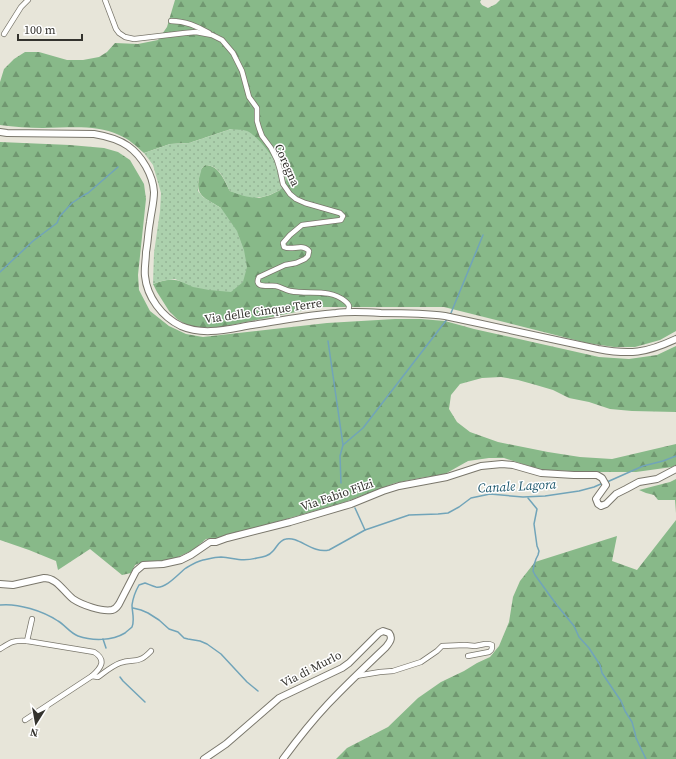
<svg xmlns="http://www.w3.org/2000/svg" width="676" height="759" font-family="'Source Serif 4',serif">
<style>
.forest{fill:url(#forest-firs)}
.park{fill:url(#park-dots)}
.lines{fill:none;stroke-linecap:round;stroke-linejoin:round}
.stream{stroke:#71a4b9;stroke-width:1.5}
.street-casing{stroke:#7a776c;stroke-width:6}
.secondary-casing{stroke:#7a776c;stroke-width:8}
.street{stroke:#fff;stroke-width:4.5}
.secondary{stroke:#fff;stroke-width:6}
.labels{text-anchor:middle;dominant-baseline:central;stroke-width:3;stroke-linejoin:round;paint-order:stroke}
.street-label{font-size:12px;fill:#34332e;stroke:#fff}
.water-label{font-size:13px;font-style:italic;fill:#1b566c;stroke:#fff}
</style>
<defs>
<pattern id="forest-firs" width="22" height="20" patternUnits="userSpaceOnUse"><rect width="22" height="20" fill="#88b989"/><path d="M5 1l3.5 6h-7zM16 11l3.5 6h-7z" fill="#709770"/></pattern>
<pattern id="park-dots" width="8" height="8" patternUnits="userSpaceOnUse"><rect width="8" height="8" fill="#acd1ad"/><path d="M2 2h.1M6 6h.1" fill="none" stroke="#95b495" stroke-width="1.8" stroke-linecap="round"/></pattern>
</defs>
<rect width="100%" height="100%" fill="#e7e5d9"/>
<g class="forest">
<path d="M175,0H481L480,2L482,5L488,8L496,4L500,0H676V331L660,340L635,347H614L587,343L444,307H321L221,327L197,328L187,325L177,319L169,311L157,292L153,284C164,280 172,278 183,282L221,208C206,198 195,197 199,177C200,172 201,168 205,165C219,165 224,180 230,191L259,198L270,195L280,190L231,129L189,143L170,144L144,153C136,146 129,139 119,135C95,124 69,128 43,128C29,128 14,127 0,125V82L4,69L14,59L25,52H39L67,60H83L99,57L107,52L115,43L138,44L158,40L167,27L172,10Z"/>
<path d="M0,142L70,145L104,148L118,152L130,160L144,184L146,199L138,275L139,290L150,311L169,326L186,334L203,337L327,323L395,319H421L445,321L474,329L599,357L629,359L657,355L676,346V412L632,411L610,409L589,402L569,398L553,390L536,385L518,380L501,377L482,378L460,384L451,395L449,409L457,422L470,432L498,442L548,452L580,457L612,459L676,444V465L672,467L636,472H600L541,470L504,458H489L468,461L445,474L420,478L395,483L345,502L290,518L218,538L206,539L193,550L178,557L164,561L142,562L135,565L131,573L122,575L90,549L58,570L56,561L29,550L0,540Z"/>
<path d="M676,479V513L675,500H658L654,495L646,493L639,490L670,482Z"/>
<path d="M676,520V759H336L347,748L388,727L418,698L441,682L464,671L477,663L490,657L499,646L509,622L513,597L520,581L535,562L617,536L612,561L637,570Z"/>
</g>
<path class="park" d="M231,129C236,130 242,129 247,131C259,136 279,166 287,178C285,186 283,189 276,192C259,201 247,198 230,191C224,180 220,165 205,165L202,168L198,182V191L203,197L221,208L237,231L244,250L247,267L243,282L231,292L209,290L193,287L175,279L162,281L153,284L154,253L160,211L161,193L153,165L144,153L170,144L189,143Z"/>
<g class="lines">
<g class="stream">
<path d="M0,272L33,241L57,223L60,216L72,203L84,195L88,193L118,167"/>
<path d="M451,313L483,235"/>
<path d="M328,341L343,445L340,456L341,483"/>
<path d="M343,445L363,428L448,318"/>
<path d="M607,482L643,466L663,461L676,456"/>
<path d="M528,498L537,509L534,524L537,546L539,551L538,555L536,559L534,565L533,571L535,575L556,604L574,626L579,637L589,648L600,665L602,673L621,701L625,711L632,722L635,733L636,738L646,759"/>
<path d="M355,508L365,530"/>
<path d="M0,605C18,603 43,611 58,621C65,625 70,633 78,636C92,641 112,641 125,633C127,631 130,629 132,627C135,620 132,612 132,605C133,598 135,592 139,585L145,583C148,584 152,586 156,587C166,589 179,573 186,568C191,565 198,561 203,560C208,559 215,557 221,557C235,558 241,562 257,558C263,557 269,556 273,551C277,547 279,540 286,539C299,536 312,554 329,550L365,530L409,515L438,514L448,513L459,507L471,498L490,494L523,497L545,496L579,491L594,487L603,483"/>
<path d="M133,608L141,610L148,613L159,620L169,629L178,632L184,638L188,639L200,641L207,644L221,654L247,682L258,691"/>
<path d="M103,639L106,648"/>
<path d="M120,677L123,681L145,702"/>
</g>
<g class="street-casing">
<g id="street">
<path d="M105,0L116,29L119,33L125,37L134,39L185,33L196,32L212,35L222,40L233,53L242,71L249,97L257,108V121L259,128L262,136L271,148L277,160L280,170L283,184L290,194L296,199L305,203L340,213L343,216L341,220L302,225L290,235L283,243L284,247C292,251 303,243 309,251L308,256L305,259L296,263L285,265L259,277C253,289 269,285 276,286C281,287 285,290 290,291C309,295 329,288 345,301C347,303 348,303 349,306C349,307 348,312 348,312"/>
<path d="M171,21C186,21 196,26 209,33"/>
<path d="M4,34L21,7L28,0"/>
<path d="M27,641L32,619"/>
<path d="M0,649C11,642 14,640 27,641L94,652C107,660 101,668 92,676L25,720"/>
<path d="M92,676L98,677C105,672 112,666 120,663C134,658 138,665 151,651"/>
<path d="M356,676L380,672L393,671L421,662L437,651L442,646L465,645L475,646L485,644H489L492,645C492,649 492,650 489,652L468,656"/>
</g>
</g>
<g class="secondary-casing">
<g id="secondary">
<path d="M0,132L7,133L94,134C106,136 118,139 128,146C142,156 153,175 154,192C154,202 151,213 150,222C148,232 148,242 146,252C146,260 144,269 145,276C147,297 162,317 181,326C204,336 228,329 252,325C280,321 308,315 336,313C351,311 366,312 381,313C402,313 424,313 445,316L598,349C630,355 646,353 676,339"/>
<path d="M0,584L13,585L44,578C57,578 63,591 73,599C82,605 102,612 112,610C116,609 117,607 119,604L136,571L143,565L163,564L181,560L191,555L210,542H216L227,538L290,522L351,504L383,491L399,486L447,477L481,466L502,464L513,465L541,473L574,475H597L602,478L606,485L596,499L598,504L601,506L606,504L616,494L626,489L639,482L657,479L676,469"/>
<path d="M204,759L226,744L279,698L342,668L349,663L379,633L383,631L389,633C393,638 390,642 386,647C367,665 347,684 328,704C312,721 297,740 283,759"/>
</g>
</g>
<use href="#street" class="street"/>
<use href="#secondary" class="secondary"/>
</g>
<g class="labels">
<g class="street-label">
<text transform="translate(287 165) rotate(66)">Coregna</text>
<text transform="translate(263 311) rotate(-8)">Via delle Cinque Terre</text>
<text transform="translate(337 495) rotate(-19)">Via Fabio Filzi</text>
<text transform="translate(311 669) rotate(-27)">Via di Murlo</text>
</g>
<g class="water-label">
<text transform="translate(517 486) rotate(-3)">Canale Lagora</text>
</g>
</g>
<g transform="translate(36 723) rotate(191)" stroke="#ffffff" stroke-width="3" paint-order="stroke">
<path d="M0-3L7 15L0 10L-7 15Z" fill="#34332e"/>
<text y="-6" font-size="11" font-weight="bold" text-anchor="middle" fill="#34332e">N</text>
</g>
<path d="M18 34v6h64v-6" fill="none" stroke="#34332e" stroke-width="2"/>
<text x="24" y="34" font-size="12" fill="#34332e" stroke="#ffffff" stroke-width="3" paint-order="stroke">100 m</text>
</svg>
